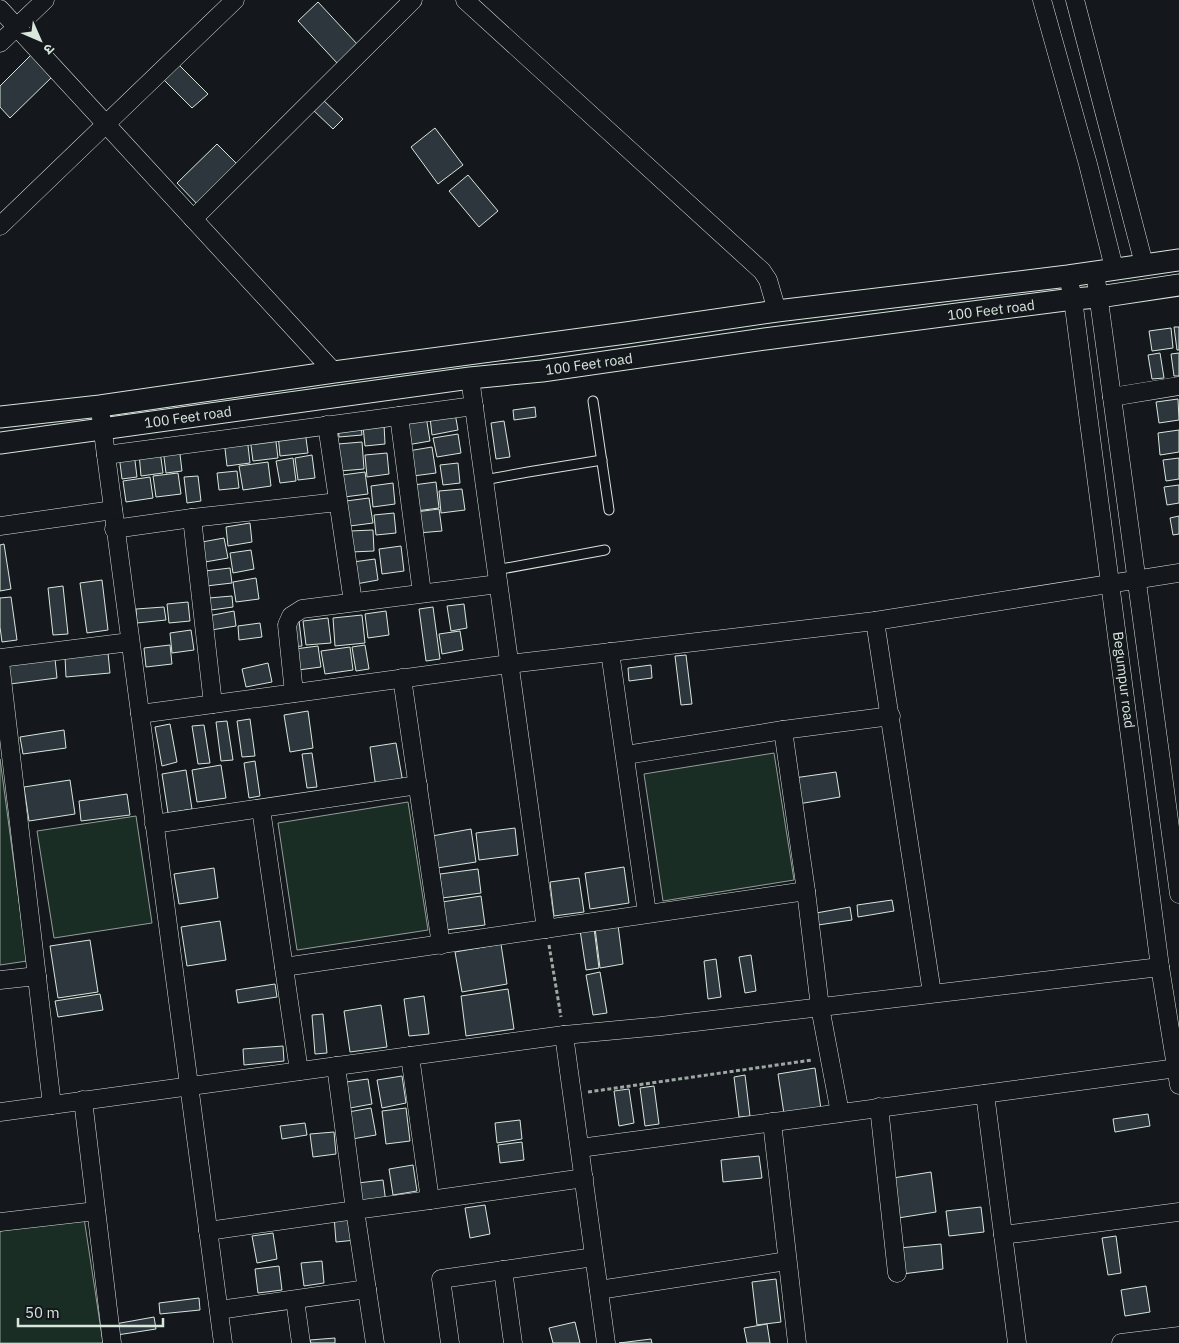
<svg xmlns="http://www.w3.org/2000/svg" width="1179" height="1343" font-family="'IBM Plex Sans','Noto Sans Devanagari',sans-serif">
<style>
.green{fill:#1a2d24;stroke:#939e99}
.building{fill:#2c363c;stroke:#d8e6dc}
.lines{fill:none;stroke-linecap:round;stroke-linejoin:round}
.service-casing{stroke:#d8e6dc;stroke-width:11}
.minor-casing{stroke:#d8e6dc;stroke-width:19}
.tertiary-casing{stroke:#d8e6dc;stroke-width:23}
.path{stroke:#9da8a2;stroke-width:3;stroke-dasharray:4 2.5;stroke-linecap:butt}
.service{stroke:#14181c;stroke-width:9}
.minor{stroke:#14181c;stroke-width:18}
.tertiary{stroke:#14181c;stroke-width:21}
.labels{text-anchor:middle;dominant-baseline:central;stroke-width:4;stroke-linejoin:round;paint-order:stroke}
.street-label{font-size:14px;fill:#d8e6dc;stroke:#14181c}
</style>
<rect width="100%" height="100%" fill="#14181c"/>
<g class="green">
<path d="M774,753L794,880L663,901L644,774Z"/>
<path d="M0,759L27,961L0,965Z"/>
<path d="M408,802L428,930L297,950L278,823Z"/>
<path d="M136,816L152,923L54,938L37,831Z"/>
<path d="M84,1218L103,1343H0V1231Z"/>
</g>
<g class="building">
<path d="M318,2L358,45L338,64L298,21Z"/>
<path d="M31,55L52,77L10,118L0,107V86Z"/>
<path d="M177,63L208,94L192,108L162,78Z"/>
<path d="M321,98L343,119L333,129L311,108Z"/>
<path d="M435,128L463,165L438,184L411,147Z"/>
<path d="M217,144L239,166L199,206L177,183Z"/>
<path d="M468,175L498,211L479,227L449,191Z"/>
<path d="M1174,327H1179V350H1177Z"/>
<path d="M1171,328L1173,348L1152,351L1149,331Z"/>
<path d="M1160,353L1164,378L1152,379L1148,355Z"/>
<path d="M1179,353V376H1174L1171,354Z"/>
<path d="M1178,399L1179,420L1159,423L1156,402Z"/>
<path d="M535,407L536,417L514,420L513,410Z"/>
<path d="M455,413L458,430L432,435L430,417Z"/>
<path d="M426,416L430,441L407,445L403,421Z"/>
<path d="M504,421L510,457L496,459L491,423Z"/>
<path d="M384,424L385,444L365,446L363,426Z"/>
<path d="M361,425L362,435L339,437L338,427Z"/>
<path d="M1179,430V452L1160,455L1158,433Z"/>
<path d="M305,431L308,453L280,456L278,434Z"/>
<path d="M275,434L278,458L253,461L250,438Z"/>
<path d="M458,434L461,453L437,457L433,438Z"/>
<path d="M247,437L250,463L227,466L224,440Z"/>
<path d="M362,442L364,469L340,471L338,444Z"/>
<path d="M179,446L182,471L166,473L163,449Z"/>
<path d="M432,447L436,473L413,476L408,451Z"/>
<path d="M160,451L163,473L141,476L139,453Z"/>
<path d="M134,453L137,477L122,479L119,455Z"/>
<path d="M387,453L389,474L367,477L365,455Z"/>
<path d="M312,455L315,478L298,480L295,458Z"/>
<path d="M293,458L296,481L280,483L276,461Z"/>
<path d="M1179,458V479L1166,481L1163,460Z"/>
<path d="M268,462L271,486L243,490L239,466Z"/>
<path d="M458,463L460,483L443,485L440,465Z"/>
<path d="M237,471L239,488L219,490L217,473Z"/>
<path d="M365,472L368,494L344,497L342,475Z"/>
<path d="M178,473L181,494L156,497L153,476Z"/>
<path d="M198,476L201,501L187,503L184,477Z"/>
<path d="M150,477L153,498L126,502L123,481Z"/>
<path d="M436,482L439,508L416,511L413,485Z"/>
<path d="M393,483L395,504L373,507L371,486Z"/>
<path d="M1179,485V503L1167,505L1164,487Z"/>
<path d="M462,489L465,510L441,513L439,491Z"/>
<path d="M369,498L373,523L350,526L346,501Z"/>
<path d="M439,509L442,531L418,533L416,512Z"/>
<path d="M394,513L396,533L376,535L374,515Z"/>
<path d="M1179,516V534L1173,535L1170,518Z"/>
<path d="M250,523L252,542L228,546L226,527Z"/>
<path d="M373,530L374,551L351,552L350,531Z"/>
<path d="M224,538L228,558L205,562L202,542Z"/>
<path d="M4,544L11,589L0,591V545Z"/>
<path d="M401,546L404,571L382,574L379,549Z"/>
<path d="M251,550L254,569L233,573L230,553Z"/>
<path d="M375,559L378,580L356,584L353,562Z"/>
<path d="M230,568L232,583L206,586L205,571Z"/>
<path d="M256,578L259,599L236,602L233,582Z"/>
<path d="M102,580L108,630L87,633L80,583Z"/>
<path d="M63,586L68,634L53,635L48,588Z"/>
<path d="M232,596L233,607L211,610L209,598Z"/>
<path d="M11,597L17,640L2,642L0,627V598Z"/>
<path d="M188,602L190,621L169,623L167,604Z"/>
<path d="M464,604L467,628L451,631L447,606Z"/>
<path d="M164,607L166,620L137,623L136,609Z"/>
<path d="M433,607L440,659L426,661L419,609Z"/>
<path d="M234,611L236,626L211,630L208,616Z"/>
<path d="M386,611L389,635L368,638L365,614Z"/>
<path d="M362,615L365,643L335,646L333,618Z"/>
<path d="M328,618L331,643L306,645L303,621Z"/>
<path d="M299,621L302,646L293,647L289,622Z"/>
<path d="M260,623L262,637L239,640L238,626Z"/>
<path d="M191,630L194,650L172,653L170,633Z"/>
<path d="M460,631L463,650L442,654L439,634Z"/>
<path d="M170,645L172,664L146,667L144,648Z"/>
<path d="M365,645L369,669L356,671L352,647Z"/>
<path d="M318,646L321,667L298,670L295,649Z"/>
<path d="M350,647L353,670L325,674L321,651Z"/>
<path d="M108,653L110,673L66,677L65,657Z"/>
<path d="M686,655L692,704L681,705L675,656Z"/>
<path d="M55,659L57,678L10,684L8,665Z"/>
<path d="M268,663L272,682L246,687L242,669Z"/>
<path d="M651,665L652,678L629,681L628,668Z"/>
<path d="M308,711L313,748L290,752L284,715Z"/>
<path d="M250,719L255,756L242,757L237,721Z"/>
<path d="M227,721L233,760L221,761L216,722Z"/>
<path d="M170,724L177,762L162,766L155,727Z"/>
<path d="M204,725L210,763L198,764L192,726Z"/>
<path d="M64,730L66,748L23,754L20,737Z"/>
<path d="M396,743L403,783L376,788L370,747Z"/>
<path d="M312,753L317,787L307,788L302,754Z"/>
<path d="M255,761L260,796L249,798L244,763Z"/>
<path d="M221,765L226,798L197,802L192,770Z"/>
<path d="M186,770L192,809L168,813L162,774Z"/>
<path d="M836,772L840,797L798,804L794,778Z"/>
<path d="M70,780L75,814L29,821L24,787Z"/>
<path d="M127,794L130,815L81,821L79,801Z"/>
<path d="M515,828L518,855L479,860L476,833Z"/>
<path d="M471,829L476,862L437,868L432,836Z"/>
<path d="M624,867L629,903L590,909L585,873Z"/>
<path d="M214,868L218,898L179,904L174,874Z"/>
<path d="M478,869L481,893L442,898L440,874Z"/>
<path d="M579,878L584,912L554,916L550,882Z"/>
<path d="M481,896L485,925L446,930L442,902Z"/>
<path d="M892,900L894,911L858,917L857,905Z"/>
<path d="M850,907L852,920L818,925L816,913Z"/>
<path d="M220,921L226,960L187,966L181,927Z"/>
<path d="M618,925L623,964L600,968L595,928Z"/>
<path d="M594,928L599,968L586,970L580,930Z"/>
<path d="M90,940L98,992L58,998L50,946Z"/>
<path d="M501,944L507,984L462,992L455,952Z"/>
<path d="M751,955L756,991L745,993L739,957Z"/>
<path d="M716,959L721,997L708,999L704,961Z"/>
<path d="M600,972L607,1013L593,1015L586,975Z"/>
<path d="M275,984L277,997L238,1003L236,990Z"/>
<path d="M508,989L514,1029L466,1036L461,996Z"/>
<path d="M100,994L103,1010L58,1017L55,1001Z"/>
<path d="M424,996L429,1034L409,1036L404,999Z"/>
<path d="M381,1005L387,1047L350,1052L344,1011Z"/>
<path d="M323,1014L327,1053L315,1054L312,1015Z"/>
<path d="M283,1046L284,1061L244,1065L243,1049Z"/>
<path d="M815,1068L821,1109L784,1114L778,1074Z"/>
<path d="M745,1075L750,1116L739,1117L734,1077Z"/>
<path d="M402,1076L406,1103L382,1108L377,1080Z"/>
<path d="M368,1079L372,1104L350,1108L346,1082Z"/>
<path d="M654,1086L659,1124L645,1126L640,1088Z"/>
<path d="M629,1089L634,1123L619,1126L614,1091Z"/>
<path d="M371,1108L376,1135L352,1139L348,1112Z"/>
<path d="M406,1108L410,1141L386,1144L382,1111Z"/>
<path d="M1148,1114L1150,1126L1115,1132L1113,1119Z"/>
<path d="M520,1120L522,1139L497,1143L495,1123Z"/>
<path d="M305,1123L307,1135L282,1139L280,1126Z"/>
<path d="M334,1132L336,1154L313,1157L310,1134Z"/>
<path d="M522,1142L524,1160L500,1163L498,1145Z"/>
<path d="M759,1156L762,1178L723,1182L721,1160Z"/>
<path d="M413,1165L417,1191L393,1195L389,1169Z"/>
<path d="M931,1172L936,1212L898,1218L893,1178Z"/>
<path d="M383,1180L386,1203L361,1206L358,1183Z"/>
<path d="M485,1205L490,1234L470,1238L465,1208Z"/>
<path d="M981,1207L984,1232L949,1236L946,1211Z"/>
<path d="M354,1214L356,1240L336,1242L334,1216Z"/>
<path d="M273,1233L277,1259L257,1263L252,1236Z"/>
<path d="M1116,1236L1121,1273L1108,1275L1102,1238Z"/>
<path d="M941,1244L943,1269L902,1274L899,1248Z"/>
<path d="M322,1261L324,1283L304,1286L301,1263Z"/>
<path d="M279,1266L282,1290L258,1293L255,1269Z"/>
<path d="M776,1279L781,1322L757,1325L752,1282Z"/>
<path d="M1146,1286L1150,1312L1125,1316L1121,1290Z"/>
<path d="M199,1298L200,1310L160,1314L159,1303Z"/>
<path d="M154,1317L156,1329L117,1335L115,1324Z"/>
<path d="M575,1322L580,1343H553L549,1328Z"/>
<path d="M767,1324L770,1343H747L744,1328Z"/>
<path d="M335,1338V1343H311L310,1340Z"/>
<path d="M651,1339L652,1343H619Z"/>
</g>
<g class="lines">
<g class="service-casing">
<g id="service">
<path d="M593,401L609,510"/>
<path d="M484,480L528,472L602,460"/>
<path d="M496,570L605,550"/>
</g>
</g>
<g class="minor-casing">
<g id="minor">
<path d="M465,0L762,271L768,280L777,311"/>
<path d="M1042,0L1088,164L1114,268"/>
<path d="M1075,0L1144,264"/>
<path d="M0,9L334,372"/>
<path d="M0,43L45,0"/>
<path d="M193,219L413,0"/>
<path d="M0,226L235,0"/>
<path d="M1095,271L1179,894"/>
<path d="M1068,276L1073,299L1160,967L1179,1085"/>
<path d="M470,378L546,929"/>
<path d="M1112,397L1179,386"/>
<path d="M399,416L422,593"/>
<path d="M101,417L223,1343"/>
<path d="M327,425L353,602"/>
<path d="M106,455L474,406"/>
<path d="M192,518L213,704"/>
<path d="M0,526L113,510"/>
<path d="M114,529L192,518L338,502"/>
<path d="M875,621L932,993"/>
<path d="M610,652L647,913"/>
<path d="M0,658L130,642"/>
<path d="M0,662L52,1105"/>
<path d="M402,678L441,945"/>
<path d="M294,693L287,625L291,616L302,609L498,584"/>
<path d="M140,714L509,664L875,621L1179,573"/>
<path d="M783,730L806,891L820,1007L840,1113"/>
<path d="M626,755L783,730L891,716"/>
<path d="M261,809L299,1071"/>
<path d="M154,824L418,785"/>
<path d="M284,967L806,891"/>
<path d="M0,980L37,976"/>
<path d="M564,1035L606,1343"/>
<path d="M410,1056L430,1200L584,1178"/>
<path d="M985,1094L1017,1343"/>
<path d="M83,1100L112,1343"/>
<path d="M879,1107L897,1273"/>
<path d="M0,1112L564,1035L661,1026L1160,967"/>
<path d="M772,1122L797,1343"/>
<path d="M580,1148L1177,1068"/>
<path d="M0,1222L96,1211"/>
<path d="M208,1231L355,1210L336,1066"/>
<path d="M1003,1235L1179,1212"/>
<path d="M503,1270L513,1343"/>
<path d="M599,1290L787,1261"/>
<path d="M295,1300L301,1343"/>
<path d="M219,1310L367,1289"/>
<path d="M375,1343L355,1210L430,1200"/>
<path d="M450,1343L441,1279L594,1257"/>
<path d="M1121,1343L1179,1336"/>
</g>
</g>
<g class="tertiary-casing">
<g id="tertiary">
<path d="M0,417L100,406L334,372L626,333L777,311L1068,276L1179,260"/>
<path d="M0,443L470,378L542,371L765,339L1073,299L1099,297L1179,285"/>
</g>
</g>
<g class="path">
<path d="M549,945L561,1017"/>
<path d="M588,1092L812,1060"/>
</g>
<use href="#service" class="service"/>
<use href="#minor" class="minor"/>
<use href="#tertiary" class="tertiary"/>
</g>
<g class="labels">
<g class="street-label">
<text transform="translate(991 310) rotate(-7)">100 Feet road</text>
<text transform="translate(589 364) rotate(-8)">100 Feet road</text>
<text transform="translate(188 417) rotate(-8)">100 Feet road</text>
<text transform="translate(1124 680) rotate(83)">Begumpur road</text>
</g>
</g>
<g transform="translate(40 40) rotate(135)" stroke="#14181c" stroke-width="4" paint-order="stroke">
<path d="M0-4L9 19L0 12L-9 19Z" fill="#d8e6dc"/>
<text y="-8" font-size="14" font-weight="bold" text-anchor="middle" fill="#d8e6dc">उ</text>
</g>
<path d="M18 1318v8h145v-8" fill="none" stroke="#d8e6dc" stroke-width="2.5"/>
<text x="25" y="1318" font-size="15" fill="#d8e6dc" stroke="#14181c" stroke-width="4" paint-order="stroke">50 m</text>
</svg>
